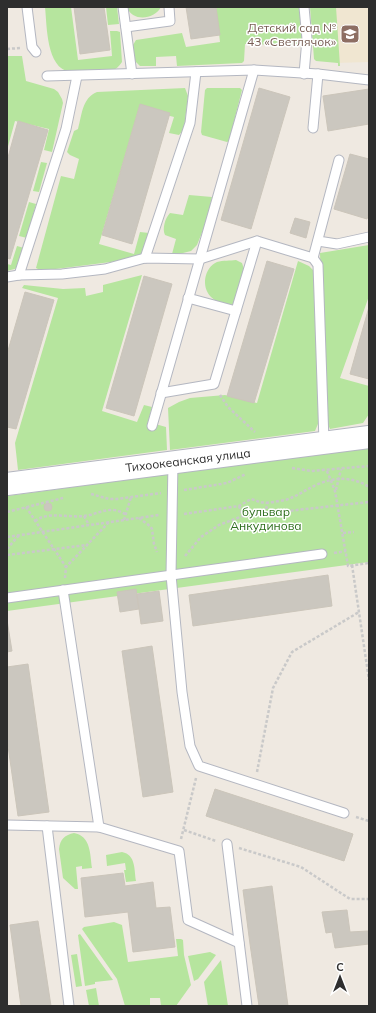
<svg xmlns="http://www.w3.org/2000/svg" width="376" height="1013" font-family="Mulish,sans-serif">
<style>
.education{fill:#f0e6d1}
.green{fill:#b6e59e}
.building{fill:#cbc7bf;stroke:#cbc5ba}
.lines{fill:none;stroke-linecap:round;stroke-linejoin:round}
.service-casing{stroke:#b4b7c1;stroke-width:11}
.tertiary-casing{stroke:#b4b7c1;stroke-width:24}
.path{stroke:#c9c9c9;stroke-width:2.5;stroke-dasharray:3 2;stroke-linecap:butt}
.service{stroke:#fff;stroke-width:9}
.tertiary{stroke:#fff;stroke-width:22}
.labels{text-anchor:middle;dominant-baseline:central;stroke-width:3;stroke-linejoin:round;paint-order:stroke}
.education-label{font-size:12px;fill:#785e54;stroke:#fff;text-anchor:end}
.street-label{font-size:12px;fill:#2e2e2e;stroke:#fff}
.park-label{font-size:12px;fill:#2c6e1b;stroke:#fff}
</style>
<rect width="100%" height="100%" fill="#efe9e1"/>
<path class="education" d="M328,7H369V62L335,63Z"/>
<g class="green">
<path d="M45,7H71L78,60L112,56L110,31H117L120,32L122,62C115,73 107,72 95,72C87,72 78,73 70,72C46,68 47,26 45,7Z"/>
<path d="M106,7H117L119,24L108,25Z"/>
<path d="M127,7H161C154,20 132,22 127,7Z"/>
<path d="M216,7H300L303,43L301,45L245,44L244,61L242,63L177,66L176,56L156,57V66H140L135,61L133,45L136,40L182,33L186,47L220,42Z"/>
<path d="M310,7H336L340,66H338V63L316,61L314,59Z"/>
<path d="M7,56H22L26,81L54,89L58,92L62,99L63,103L52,152L44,150L49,129L15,121L7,150Z"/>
<path d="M185,88L188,96L184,129L179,135L169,133L174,117L139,108L99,244L134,254L140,232L149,233L142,258L48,270H40L36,268L61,176L74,179L79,159L70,155L67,152L74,131L78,129C82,115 82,98 97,92Z"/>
<path d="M207,88H240L242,90L229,141L227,142L202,135L201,132L205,90Z"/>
<path d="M41,162L47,163L39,192L33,191Z"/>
<path d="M189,195L212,197L207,220L197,245L191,251L175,255L172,254L176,239L165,235C162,229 165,218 170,213L183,215Z"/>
<path d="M29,202L36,204L27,238L19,236Z"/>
<path d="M369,245V296L340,378L369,386V414L363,423L330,429L325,418L320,253Z"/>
<path d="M17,246L24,248L18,268L7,271V264L11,265Z"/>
<path d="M236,260L242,263L244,269L234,306L226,307C221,304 215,301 211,297C201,287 204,268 217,262C223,260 230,261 236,260Z"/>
<path d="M298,261L309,266L314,271L320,419L315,431L170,450L168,408L179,402L190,398L225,395L257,403Z"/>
<path d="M142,275L102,411L137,422L144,405L152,407L148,422L166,427L167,450L18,470L15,443L58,298L22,288L24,285L63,289L85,288L86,296L103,292V285Z"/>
<path d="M369,447V562L7,611V496Z"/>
<path d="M74,833C91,836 90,854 92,868L82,869V866L76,867L78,889H75L63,878L59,849C60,839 65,835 74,833Z"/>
<path d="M122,852C136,855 134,869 136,881L126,882L124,870H126L125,863L107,866L106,855Z"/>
<path d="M114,922L122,925L128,962L178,956L176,939H181L183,940L184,955L191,985L176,1006H161L160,998H150V1006H125L117,979L82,929L84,927Z"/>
<path d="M80,934L113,980L95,982V984L85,986L78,935Z"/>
<path d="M210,952L216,955L198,979L194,981L188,956Z"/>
<path d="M77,954L82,986L76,987L71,955Z"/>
<path d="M221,960L228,1006H208L204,982Z"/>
<path d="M96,988L99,1006H89L86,990Z"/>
</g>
<g class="building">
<path d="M74,7H104L110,50L80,54Z"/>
<path d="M186,7H216L220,35L191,39Z"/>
<path d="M259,88L290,97L251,229L221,220Z"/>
<path d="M369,89V124L328,131L323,96Z"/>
<path d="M140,104L170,113L132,244L102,235Z"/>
<path d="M18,121L48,130L10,259L7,258V161Z"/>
<path d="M350,154L369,159V212L367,219L334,209Z"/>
<path d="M295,218L310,222L306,238L290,233Z"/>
<path d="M267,261L294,269L254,403L227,396Z"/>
<path d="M144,276L172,284L134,416L106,408Z"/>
<path d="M25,292L54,300L16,429L7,427V354Z"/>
<path d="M369,307V379L350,374Z"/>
<circle cx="48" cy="507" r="4"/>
<path d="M328,575L332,606L193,626L189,595Z"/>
<path d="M136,589L139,609L120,612L117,592Z"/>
<path d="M159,591L163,621L141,624L137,594Z"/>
<path d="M7,620L12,651L7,652Z"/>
<path d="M152,646L173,792L143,797L122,651Z"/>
<path d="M28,664L49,812L18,816L7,739V667Z"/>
<path d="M215,789L353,834L344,861L206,816Z"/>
<path d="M123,873L125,886L153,882L156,908L170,907L175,947L133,952L128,912L85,917L81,878Z"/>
<path d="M272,886L288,1006H259L250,944L243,890Z"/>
<path d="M347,910L350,932L368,931L369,944L335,948L332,932L326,933L322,912Z"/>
<path d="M38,921L51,1006H21L10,925Z"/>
</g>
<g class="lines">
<g class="service-casing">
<g id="service">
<path d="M27,7L32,47L36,52"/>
<path d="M123,7L132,74"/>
<path d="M126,27L170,21L169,7"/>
<path d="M304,74L307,39L304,7"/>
<path d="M47,76L254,70L318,74L369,80"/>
<path d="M313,128L318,74"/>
<path d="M318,241L337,244L369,237"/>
<path d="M145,258L190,123L196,72"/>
<path d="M19,275L66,129L77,76"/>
<path d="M7,277L19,275L62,274L105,269L145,258L200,259L257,241L313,258"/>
<path d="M188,298L236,311"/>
<path d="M161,393L214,384L257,241"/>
<path d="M152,426L254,70"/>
<path d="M324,442L318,265L313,258L339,160"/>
<path d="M173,462L171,575L182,692L190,746L199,766L344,813"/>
<path d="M63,590L99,827"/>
<path d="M7,598L322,554"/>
<path d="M7,825L99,827L179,851L188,920L239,943"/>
<path d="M47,826L69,1006"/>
<path d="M227,844L247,1006"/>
</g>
</g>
<g class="tertiary-casing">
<path id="tertiary" d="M7,484L369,437"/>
</g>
<g class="path">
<path d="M7,49L20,48"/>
<path d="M220,395L228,407L255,432"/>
<path d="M292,468L311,471L369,466"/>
<path d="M327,471L335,491L348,566L369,563"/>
<path d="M184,490L227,483L246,474"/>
<path d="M336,490L341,469"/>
<path d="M91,494L109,499H117L161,493"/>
<path d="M239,506L243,516"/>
<path d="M26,507L66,567"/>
<path d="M7,512L63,498"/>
<path d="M184,514L239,506L251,499C255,500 257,501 260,502C267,504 278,501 285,500C296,497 305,490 316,485C334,477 352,476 369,487"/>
<path d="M266,514L267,502"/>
<path d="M84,516L89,525"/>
<path d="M139,518L150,526L152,529L154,544L157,552"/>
<path d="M124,520L131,497"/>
<path d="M35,521C48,511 69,518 84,516C94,515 104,509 114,510C118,510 122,513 126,514"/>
<path d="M343,533L354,532"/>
<path d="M7,537L159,515"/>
<path d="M7,549L19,535"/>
<path d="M334,553L346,551"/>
<path d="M7,555L87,545"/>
<path d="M185,556L201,537L219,525L243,516L369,502"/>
<path d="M352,565L369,680"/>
<path d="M65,578L66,567L109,522"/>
<path d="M257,772L273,688L292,652L359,612"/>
<path d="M356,817L369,821"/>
<path d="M184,830L216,841"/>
<path d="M181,839L196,778"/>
<path d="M239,848L301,867L350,899H369"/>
</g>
<use href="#service" class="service"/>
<use href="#tertiary" class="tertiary"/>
</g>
<defs>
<g id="school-square" transform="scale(1)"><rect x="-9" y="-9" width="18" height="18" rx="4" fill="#8d6e63" stroke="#fff"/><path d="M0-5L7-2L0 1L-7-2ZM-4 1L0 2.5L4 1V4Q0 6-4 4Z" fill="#fff"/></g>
</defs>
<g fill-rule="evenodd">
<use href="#school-square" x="350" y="34"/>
</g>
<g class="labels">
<g class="education-label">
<text x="336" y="27">Детский сад №<tspan x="336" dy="14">43 «Светлячок»</tspan></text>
</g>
<g class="street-label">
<text transform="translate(188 460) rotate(-7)">Тихоокеанская улица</text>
</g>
<g class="park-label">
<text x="266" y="511">бульвар<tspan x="266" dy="14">Анкудинова</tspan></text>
</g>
</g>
<rect width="376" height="1013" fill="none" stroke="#2e2e2e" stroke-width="16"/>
<g transform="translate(340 977)" stroke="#ffffff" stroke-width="3" paint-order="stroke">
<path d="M0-3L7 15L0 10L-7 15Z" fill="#2e2e2e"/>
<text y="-6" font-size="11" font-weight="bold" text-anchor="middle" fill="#2e2e2e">С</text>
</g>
</svg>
